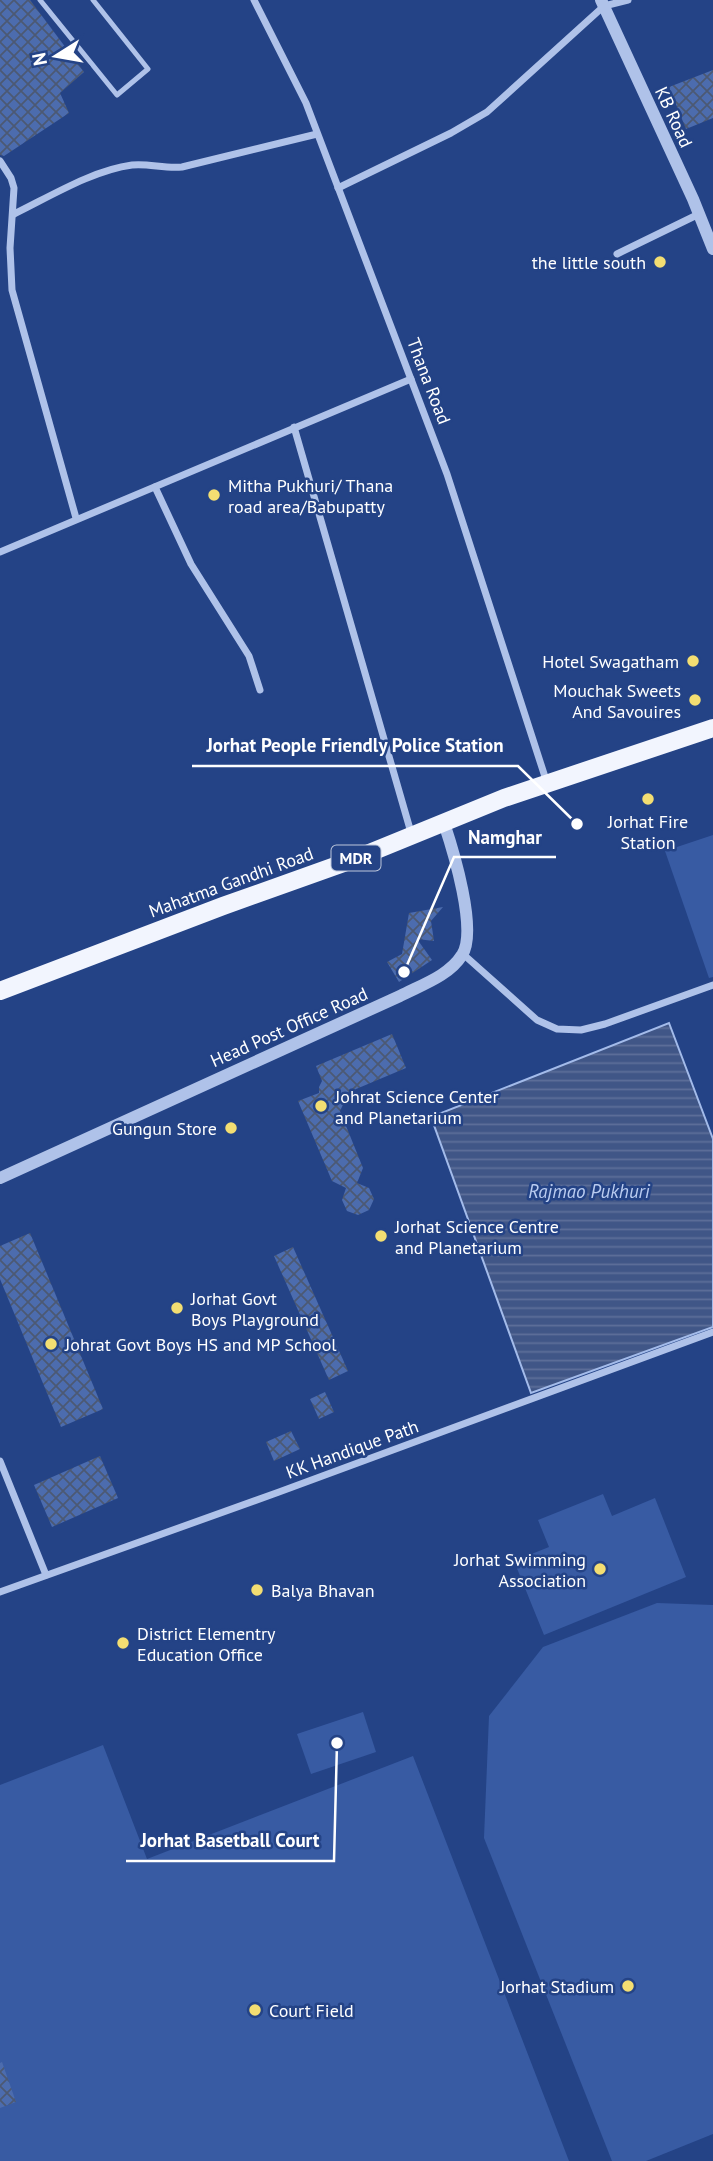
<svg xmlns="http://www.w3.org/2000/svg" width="713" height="2161" font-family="'PT Sans',sans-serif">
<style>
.pitch{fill:#385ba3}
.water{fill:url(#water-rules);stroke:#a3bbea;stroke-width:2}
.building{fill:url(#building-cross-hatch)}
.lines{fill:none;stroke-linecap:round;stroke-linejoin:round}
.service{stroke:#afc2e9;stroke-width:5}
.minor{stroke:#afc2e9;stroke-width:7}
.tertiary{stroke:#afc2e9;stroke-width:12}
.primary{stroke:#f2f5fe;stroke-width:18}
.poi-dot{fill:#f3de72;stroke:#244386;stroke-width:2.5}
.labels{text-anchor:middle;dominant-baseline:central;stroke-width:5;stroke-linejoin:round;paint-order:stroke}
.shield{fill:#244386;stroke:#bdc7db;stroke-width:2}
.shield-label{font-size:16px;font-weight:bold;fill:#fff}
.street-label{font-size:18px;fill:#fff;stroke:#244386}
.poi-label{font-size:18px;fill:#fff;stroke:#244386;text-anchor:start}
.water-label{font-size:19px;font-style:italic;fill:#baccf0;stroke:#244386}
.leader{fill:none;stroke:#fff;stroke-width:2.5}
.callout-dot{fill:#fff;stroke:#244386;stroke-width:2.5}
.callout-label{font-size:19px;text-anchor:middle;font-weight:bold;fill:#fff;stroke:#244386;stroke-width:5;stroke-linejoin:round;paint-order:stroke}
</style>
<defs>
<pattern id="water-rules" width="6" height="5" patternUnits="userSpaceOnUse" patternTransform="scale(1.75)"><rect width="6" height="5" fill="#405687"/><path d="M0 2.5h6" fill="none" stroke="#5d6f99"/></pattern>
<pattern id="building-cross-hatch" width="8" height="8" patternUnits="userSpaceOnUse" patternTransform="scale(1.75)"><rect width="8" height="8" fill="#4c6cae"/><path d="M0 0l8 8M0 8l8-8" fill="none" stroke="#4c5973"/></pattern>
</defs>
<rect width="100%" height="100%" fill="#244386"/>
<g class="pitch">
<path d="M713,835V977L709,978L665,851Z"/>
<path d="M603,1494L612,1516L655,1498L686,1577L544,1635L514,1561L549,1547L538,1520Z"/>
<path d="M657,1603L713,1605V2134L646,2161H612L484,1838L489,1716L543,1647Z"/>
<path d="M363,1712L376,1752L311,1774L297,1734Z"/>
<path d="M103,1745L147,1859L413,1756L569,2161H0V1785Z"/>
</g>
<path class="water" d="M669,1023L713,1139V1327L531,1393L431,1117Z"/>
<g class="building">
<path d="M0,0H30L84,72L60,93L69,113L4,156L0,155Z"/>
<path d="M713,70V118L686,129L669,87Z"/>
<path d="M443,907L431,921L434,941L417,939L432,960L399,982L387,962L402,954L409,913Z"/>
<path d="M392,1034L406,1068L349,1092L340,1111L363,1168L357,1183L369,1188L374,1199L369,1210L358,1215L347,1211L342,1200L346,1188L332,1181L298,1101L319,1093V1087L322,1081L316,1066Z"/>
<path d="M30,1233L103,1409L61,1427L0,1279V1246Z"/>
<path d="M293,1247L348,1371L329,1380L274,1256Z"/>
<path d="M325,1392L334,1412L319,1419L310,1399Z"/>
<path d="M291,1431L300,1449L274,1461L266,1442Z"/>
<path d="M100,1456L118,1498L52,1527L34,1485Z"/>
<path d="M2,2062L16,2102L0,2108V2063Z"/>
</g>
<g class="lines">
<path class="service" d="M40,0L117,95L148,69L93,0"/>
<g class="minor">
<path d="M254,0L306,103L447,474L547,783"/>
<path d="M0,161L11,178L14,188L10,248L12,290L76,518"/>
<path d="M338,188L451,133L487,112L604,6L628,0"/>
<path d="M14,214C49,197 93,170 132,165C148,163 165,169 182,167L317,134"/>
<path d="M617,254L699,214"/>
<path d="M294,427L412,836"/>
<path d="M155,487L191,564L249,656L260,690"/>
<path d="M0,552L411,379"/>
<path d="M463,954L537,1020L557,1029L581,1030L605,1024L713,985"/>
<path d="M0,1461L46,1575"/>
<path d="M0,1592L279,1492L713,1332"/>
</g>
<g class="tertiary">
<path d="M601,0L693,199L713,249"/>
<path d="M0,1178L400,996C421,985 449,976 462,955C478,931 453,850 444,823"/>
</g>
<path class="primary" d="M0,991L223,906L352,860L504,798L713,728"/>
</g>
<g class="poi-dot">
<circle cx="660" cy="262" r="7"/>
<circle cx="214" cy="495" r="7"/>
<circle cx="693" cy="661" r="7"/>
<circle cx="695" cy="700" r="7"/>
<circle cx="648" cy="799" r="7"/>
<circle cx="321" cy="1106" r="7"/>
<circle cx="231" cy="1128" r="7"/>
<circle cx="381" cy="1236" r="7"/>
<circle cx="177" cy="1308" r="7"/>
<circle cx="51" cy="1344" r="7"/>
<circle cx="600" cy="1569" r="7"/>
<circle cx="257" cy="1590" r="7"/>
<circle cx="123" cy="1643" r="7"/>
<circle cx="628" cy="1986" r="7"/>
<circle cx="255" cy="2010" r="7"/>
</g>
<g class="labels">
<rect class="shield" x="331.5" y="845.5" width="49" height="25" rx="5"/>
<g class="shield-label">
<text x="356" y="858">MDR</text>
</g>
<g class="street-label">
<text transform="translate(674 117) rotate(65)">KB Road</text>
<text transform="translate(429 381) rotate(69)">Thana Road</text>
<text transform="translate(231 882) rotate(-20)">Mahatma Gandhi Road</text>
<text transform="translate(289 1027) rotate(-24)">Head Post Office Road</text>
<text transform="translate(352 1449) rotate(-20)">KK Handique Path</text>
</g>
<g class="poi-label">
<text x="646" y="262" text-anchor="end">the little south</text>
<text x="228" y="485">Mitha Pukhuri/ Thana<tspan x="228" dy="21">road area/Babupatty</tspan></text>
<text x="679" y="661" text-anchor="end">Hotel Swagatham</text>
<text x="681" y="690" text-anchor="end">Mouchak Sweets<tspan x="681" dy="21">And Savouires</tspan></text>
<text x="648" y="821" text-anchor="middle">Jorhat Fire<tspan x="648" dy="21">Station</tspan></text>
<text x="335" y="1096">Johrat Science Center<tspan x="335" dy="21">and Planetarium</tspan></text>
<text x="217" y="1128" text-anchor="end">Gungun Store</text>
<text x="395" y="1226">Jorhat Science Centre<tspan x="395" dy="21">and Planetarium</tspan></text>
<text x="191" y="1298">Jorhat Govt<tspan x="191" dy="21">Boys Playground</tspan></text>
<text x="65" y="1344">Johrat Govt Boys HS and MP School</text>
<text x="586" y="1559" text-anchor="end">Jorhat Swimming<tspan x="586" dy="21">Association</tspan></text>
<text x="271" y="1590">Balya Bhavan</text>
<text x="137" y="1633">District Elementry<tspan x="137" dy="21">Education Office</tspan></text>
<text x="614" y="1986" text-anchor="end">Jorhat Stadium</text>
<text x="269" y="2010">Court Field</text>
</g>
<g class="water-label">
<text x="589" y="1191">Rajmao Pukhuri</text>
</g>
</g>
<path class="leader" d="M577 824L518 766H192M404 972L454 857H556M337 1743L334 1861H126"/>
<g class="callout-dot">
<circle cx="577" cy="824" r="7"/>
<circle cx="404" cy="972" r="7"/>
<circle cx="337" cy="1743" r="7"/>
</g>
<g class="callout-label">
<text x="355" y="752">Jorhat People Friendly Police Station</text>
<text x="505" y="844">Namghar</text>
<text x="230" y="1847">Jorhat Basetball Court</text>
</g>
<g transform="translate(56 56) rotate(259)" stroke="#244386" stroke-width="5" paint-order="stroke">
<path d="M0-5L12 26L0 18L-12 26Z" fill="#ffffff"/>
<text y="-10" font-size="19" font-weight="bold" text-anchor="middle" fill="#ffffff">N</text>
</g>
</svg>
